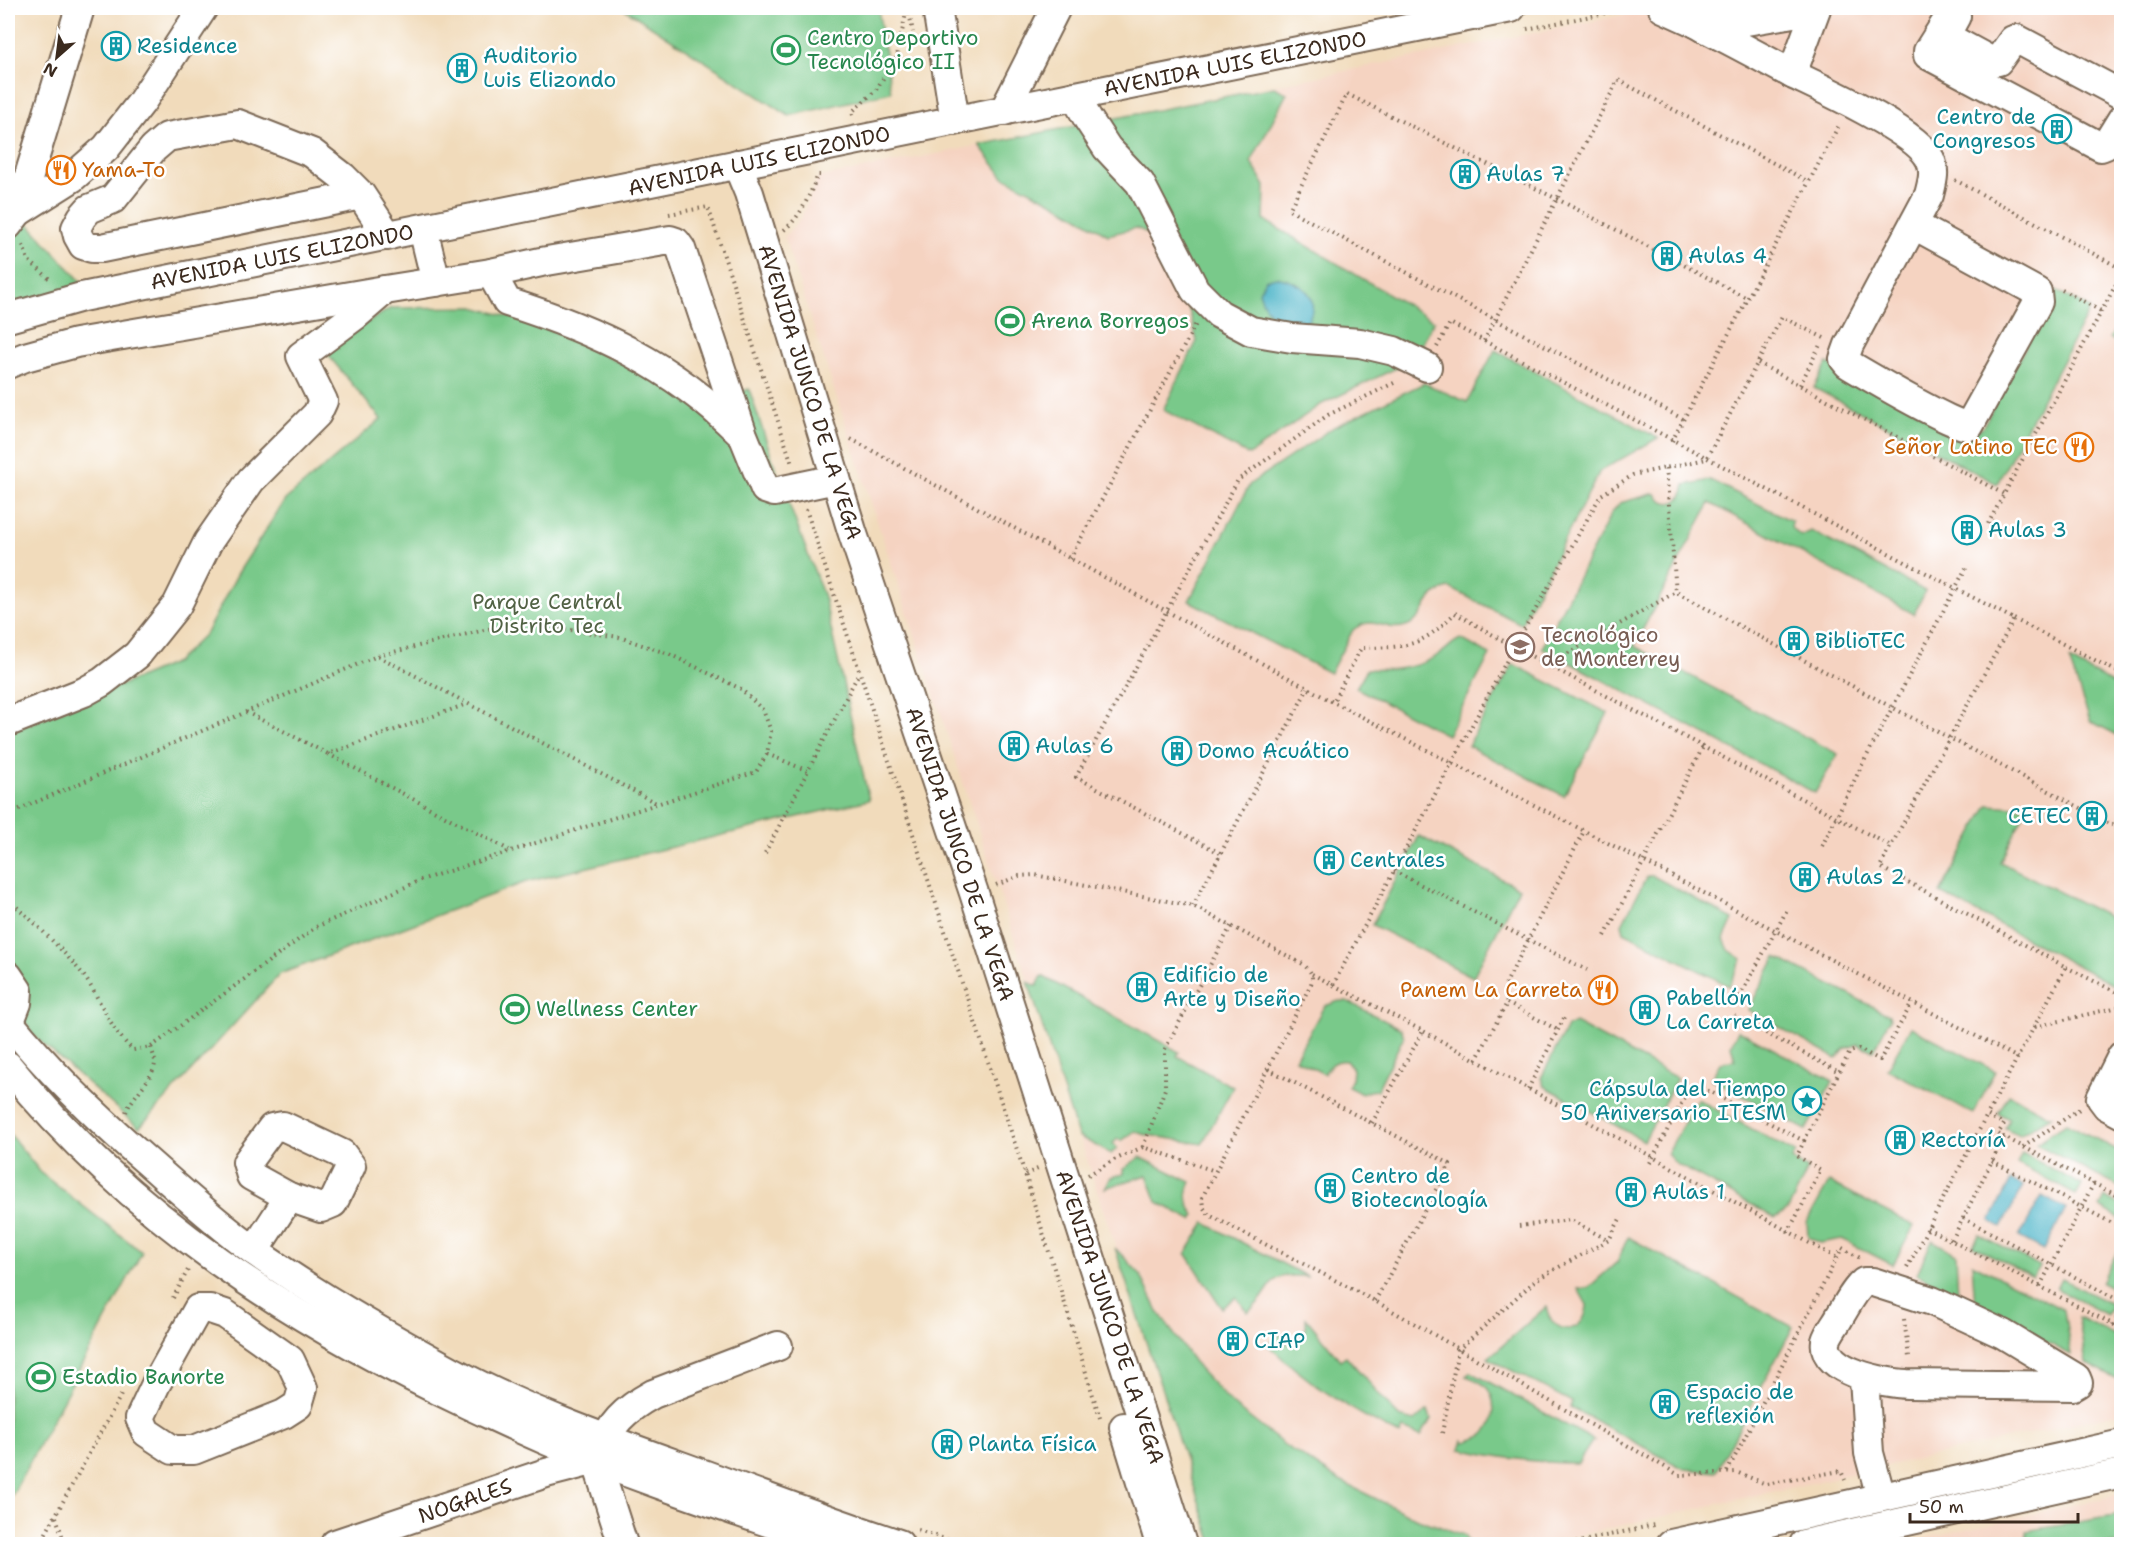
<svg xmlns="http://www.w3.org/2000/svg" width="2129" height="1552" font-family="'Shantell Sans',sans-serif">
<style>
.built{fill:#f5d3c1}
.green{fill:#79c98a;stroke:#5a7a54;stroke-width:1.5}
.water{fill:#49b3c7;stroke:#426e72;stroke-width:1.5}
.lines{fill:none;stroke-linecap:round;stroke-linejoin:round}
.minor-casing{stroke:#7b6855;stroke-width:32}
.path{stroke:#7b6855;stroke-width:4;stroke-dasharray:1.5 4.5;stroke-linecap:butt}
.minor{stroke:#fff;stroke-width:28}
.labels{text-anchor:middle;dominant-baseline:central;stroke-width:5;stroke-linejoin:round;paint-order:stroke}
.leisure-label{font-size:21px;fill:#27864d;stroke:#fff;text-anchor:start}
.culture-label{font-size:21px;fill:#0d838f;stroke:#fff;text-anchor:start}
.street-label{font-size:21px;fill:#3b2a1e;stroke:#fff}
.food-label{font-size:21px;fill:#c56008;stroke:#fff;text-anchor:end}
.park-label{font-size:21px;fill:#516244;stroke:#fff}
.education-label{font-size:21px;fill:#785e54;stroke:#fff;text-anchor:start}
</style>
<rect width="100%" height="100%" fill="#fff"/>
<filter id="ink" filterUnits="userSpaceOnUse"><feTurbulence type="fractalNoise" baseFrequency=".0167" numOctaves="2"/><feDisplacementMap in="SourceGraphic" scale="12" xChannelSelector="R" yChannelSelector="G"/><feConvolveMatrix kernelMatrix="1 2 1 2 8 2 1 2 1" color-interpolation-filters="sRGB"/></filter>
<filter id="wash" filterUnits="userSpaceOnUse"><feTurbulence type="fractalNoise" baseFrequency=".008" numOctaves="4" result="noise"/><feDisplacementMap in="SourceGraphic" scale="24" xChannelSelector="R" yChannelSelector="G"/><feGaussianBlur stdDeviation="1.35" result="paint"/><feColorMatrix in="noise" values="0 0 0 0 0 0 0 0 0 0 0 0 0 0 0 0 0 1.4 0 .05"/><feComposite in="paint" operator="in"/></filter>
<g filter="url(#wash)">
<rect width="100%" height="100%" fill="#f1dbbb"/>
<g class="built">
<path d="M1657,8H2121V1413L1540,1544H1213L784,237L801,218L818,178Z"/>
<path d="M2121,1494V1544H1900L1940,1535Z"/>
</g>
<g class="green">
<path d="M623,8H878L891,92L789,116Z"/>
<path d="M1274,87L1287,93L1251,162L1265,186L1264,220L1434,321L1413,360L1320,405L1249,455L1163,410L1197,341L1172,243L1136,228L1108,235L1065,209L1004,177L979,145Z"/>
<path d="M18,212L86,287L8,318V225Z"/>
<path d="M2056,290L2090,309L1997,484L1814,388L1827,363L1961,434L1982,428Z"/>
<path d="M474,307L541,325L643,373L700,407L749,389L774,464L824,597L869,800L526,882L280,974L139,1128L33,1035L8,991V733L176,662L206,633L238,573L285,500L381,419L323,349L391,308Z"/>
<path d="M2121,310V345L2109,338C2119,330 2113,318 2121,310Z"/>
<path d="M1495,350L1658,438L1600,471L1521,624L1450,588C1420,594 1430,618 1406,626C1385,633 1374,613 1353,630L1330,673L1189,601L1250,484L1334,427L1424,383L1467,402Z"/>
<path d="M1710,480L1792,521L1791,528L1801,536L1811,531L1925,591L1914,614L1710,503L1634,646L1838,754L1815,793L1542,648L1612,512L1620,503L1655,493C1667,509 1682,504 1685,485Z"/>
<path d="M1461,639L1490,655L1447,735L1356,688L1367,669C1392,671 1420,668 1441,653C1448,649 1453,641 1461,639Z"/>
<path d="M2069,660L2121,688V737L2090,721Z"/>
<path d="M1513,664L1608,713L1564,796L1468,746Z"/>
<path d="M1988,805L2027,808L2000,862L2121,923L2122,983L2119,988L1940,893Z"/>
<path d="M1419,836L1519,888L1473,977L1372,925Z"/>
<path d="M1647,876H1653L1733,919L1724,939L1729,950L1742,959L1729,986L1624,932L1622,924Z"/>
<path d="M1776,957L1889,1015L1890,1019L1873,1051L1858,1044L1845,1049L1837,1059L1748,1010Z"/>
<path d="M1042,976L1179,1052L1177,1056L1233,1087L1202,1144L1142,1134L1135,1131L1121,1141L1118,1139L1113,1143L1117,1148L1111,1154L1078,1136L1028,982L1037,986Z"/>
<path d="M1339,1001H1347L1401,1029L1404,1036L1377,1090L1369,1091L1362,1094L1348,1087L1352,1079L1353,1069L1346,1061C1334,1059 1330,1065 1324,1074L1295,1059L1322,1010L1325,1006Z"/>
<path d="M1575,1023L1677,1078L1644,1141L1544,1086L1541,1078L1567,1027Z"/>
<path d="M1911,1027L1995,1071L1973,1114L1887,1069Z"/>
<path d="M1738,1030L1833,1081L1806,1130L1711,1079L1720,1063L1735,1060L1731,1045Z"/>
<path d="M2009,1094L2050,1116H2051L2020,1135L2005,1128L2009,1119L1998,1113Z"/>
<path d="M1697,1099L1796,1153L1792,1160L1808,1169L1788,1210L1775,1218L1676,1164L1667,1154Z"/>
<path d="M2066,1123L2121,1152V1188L2036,1144Z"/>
<path d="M8,1132L42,1174L142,1252L8,1503Z"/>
<path d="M2022,1153L2082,1185L2076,1195L2017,1164Z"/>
<path d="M1140,1157L1191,1182C1185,1194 1186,1204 1195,1215L1192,1220L1157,1202L1147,1175L1105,1188L1111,1177L1124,1174L1123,1169Z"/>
<path d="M1829,1182L1914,1226L1893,1265L1842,1239L1820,1243L1808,1237L1807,1222Z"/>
<path d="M2105,1197L2121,1205V1219L2100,1207Z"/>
<path d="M1205,1223L1308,1277C1262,1270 1277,1290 1248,1312L1236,1297L1222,1308L1186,1253Z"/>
<path d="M1979,1235L2039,1266L2033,1277L1973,1246Z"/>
<path d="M1628,1237L1793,1327L1716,1472L1684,1469L1570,1407L1572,1402L1488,1358L1546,1307C1553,1337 1585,1336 1587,1305L1578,1289L1588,1288L1617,1262Z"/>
<path d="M1932,1240L1956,1254L1958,1297L1917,1274Z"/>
<path d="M2121,1244L2122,1289L2120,1293L2101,1283Z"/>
<path d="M1115,1248L1140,1274L1159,1313L1199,1369L1232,1404L1287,1447L1340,1481L1415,1518L1464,1535L1469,1544H1213Z"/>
<path d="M1972,1263L2064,1310L2071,1355L1975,1305Z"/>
<path d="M2062,1279L2113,1305L2107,1315L2057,1289Z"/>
<path d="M2078,1317L2121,1338V1382L2086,1363Z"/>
<path d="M1306,1318L1340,1360L1346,1356L1399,1417L1415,1421L1428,1410L1431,1419L1421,1436L1403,1429L1400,1435C1351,1411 1307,1383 1268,1345L1280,1333L1286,1344L1300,1339L1306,1327Z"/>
<path d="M1471,1372L1595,1441L1593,1440L1578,1463C1538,1463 1500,1458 1460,1449L1463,1440L1465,1442C1471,1440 1479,1438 1484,1434C1497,1423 1497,1396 1484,1385C1479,1381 1472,1378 1466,1376Z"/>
<path d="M2121,1515V1544H2028L2026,1531Z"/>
</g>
<g class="water">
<path d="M1276,277C1301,282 1323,295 1307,323C1283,330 1266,316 1259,292L1265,280Z"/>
<path d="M2011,1180L2024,1186L2001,1227L1990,1221Z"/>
<path d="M2042,1196L2066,1209L2044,1250L2019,1237Z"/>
</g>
</g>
<g filter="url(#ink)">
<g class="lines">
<g class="minor-casing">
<g id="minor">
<path d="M937,8L955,121"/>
<path d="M1663,8L1696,23"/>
<path d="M1696,8V23L1705,28L1816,9L1792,74"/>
<path d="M1955,8L1928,51V55L2101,147L2106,145L2122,119"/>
<path d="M1956,16L1945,36L1993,62L1998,61L2013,40L2017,39L2122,95"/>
<path d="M1705,28C1735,43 1764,59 1794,75C1825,90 1916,131 1930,159C1936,171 1932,183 1929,195L1849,345L1844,359L1848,364C1865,374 1956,428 1969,426L2038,302L2037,292L1914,225"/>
<path d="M1075,96L1088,119L1107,148L1140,183L1195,290L1219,314L1251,331L1292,338L1360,343L1394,351L1427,367"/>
<path d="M1004,111L1056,8"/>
<path d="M737,164L749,193L852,531L974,893L1182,1544"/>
<path d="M361,195L102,248H92L83,245L78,236L76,228L82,217L89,209L113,199L153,149L167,137L238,124L312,153L343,177L361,195L388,236"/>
<path d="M18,212L80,8"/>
<path d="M8,225L18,212L72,178L106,148L141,103L203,8"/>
<path d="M423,229L436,282"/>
<path d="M491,273L507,302C596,330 672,365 739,432"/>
<path d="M8,318L82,297L1511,8"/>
<path d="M8,364L25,357L76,343L385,290L491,273L541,262L670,240L676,242L681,249L743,435L765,489L774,492L836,479"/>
<path d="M8,722L84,692L102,682L137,655L177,605L208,542L251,480L317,414L323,401L301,356L356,315L385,290"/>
<path d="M8,976L18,991L17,1003L9,1024"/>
<path d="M8,1021C50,1073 98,1119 149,1163C183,1193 217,1224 254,1251C316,1295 385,1335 452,1371C525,1410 603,1438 681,1466C753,1492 826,1520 899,1544"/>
<path d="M2122,1056L2101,1098L2107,1106L2122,1114"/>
<path d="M8,1066C130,1217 294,1323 469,1405C495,1417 522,1430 548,1441C641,1480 737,1511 831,1544"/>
<path d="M283,1126L342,1154L351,1166L333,1203L321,1208L289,1197L251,1176L247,1162L272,1128Z"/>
<path d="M254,1251L289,1197"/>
<path d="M1864,1282H1873L1932,1301L2003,1334L2076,1378L2078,1383L2073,1386L1907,1384C1886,1383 1821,1372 1826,1341C1828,1333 1836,1324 1840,1316C1847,1305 1854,1290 1864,1282Z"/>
<path d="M198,1309H210L225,1314L290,1360L303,1388L298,1405L284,1414L194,1450H173L146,1432L140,1418L156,1384Z"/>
<path d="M1864,1378L1869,1453L1881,1497"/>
<path d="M1124,1427L1160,1544"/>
<path d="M598,1455C610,1424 624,1410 653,1394L778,1346"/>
<path d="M596,1460L623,1544"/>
<path d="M335,1544L546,1473L596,1460"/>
<path d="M1671,1544L2122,1444"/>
<path d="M1804,1544L2122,1473"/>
</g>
</g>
<g class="path">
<path d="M908,8L913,32"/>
<path d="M1527,29L1630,8"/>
<path d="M853,115L852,112L876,90L897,56L907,8"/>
<path d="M1955,180L2122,269"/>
<path d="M669,214L708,207L792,464"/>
<path d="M784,230C802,216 809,195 818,175H820"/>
<path d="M23,245L28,260L51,280"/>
<path d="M2062,290L2101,311"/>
<path d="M1824,338L1782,317L1706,459L1633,475L1601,495L1514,647L1891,846L1880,867L2066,967L1987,1115L2004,1124L1998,1134L2004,1137"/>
<path d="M1484,341L1618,80L1809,182"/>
<path d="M1437,347L1450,323L2014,619L1891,846"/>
<path d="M1758,363L2004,494"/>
<path d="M1800,385L1820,345"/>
<path d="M1683,419L1289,210L1347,94L1557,199L1747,298"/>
<path d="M851,439L1333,702L1643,861L2018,1058"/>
<path d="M1672,441L1839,125"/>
<path d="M1666,468L1676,592"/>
<path d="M806,509L1025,1174L1100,1418"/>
<path d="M1988,524L2122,273"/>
<path d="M1070,559L1196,324"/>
<path d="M2014,619L2122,674"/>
<path d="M378,656L658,804"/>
<path d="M1547,665L1676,592L2122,830"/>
<path d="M246,712L328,754L467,704"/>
<path d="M328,754L509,850"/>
<path d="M767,754L808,771"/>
<path d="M8,814L377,656L517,622L619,637L669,654L741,689L763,710L771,731L767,754L756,772L421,880L316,927L151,1047L133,1050C109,1029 100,996 81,972C59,946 33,921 8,899"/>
<path d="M1822,846L1861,767L1966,568"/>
<path d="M765,853L859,673"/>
<path d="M1220,853L1076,777L1238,480L1328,415L1398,381"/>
<path d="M1394,871L1587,970"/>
<path d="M996,885L1019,876L1035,875L1193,906L1303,964C1310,971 1314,974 1311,984L1202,1198L1203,1207L1209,1215L1375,1301L1679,1475L1736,1472L1766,1484L1841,1471L1845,1480"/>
<path d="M1193,906L1308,688"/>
<path d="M1605,936L1703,747"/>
<path d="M2066,967L2122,995"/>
<path d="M1312,974L1423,1031L1837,1258"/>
<path d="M1333,985L1514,647L1455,613C1420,648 1408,647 1361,648L1333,702"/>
<path d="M1507,1003L1558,1030"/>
<path d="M1734,1007L1788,908"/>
<path d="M1734,1016L1839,1072L1850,1052L1859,1049L1880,1060L1912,1003"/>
<path d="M2035,1027L2122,1006"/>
<path d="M1476,1060L1507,1003L1504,987L1584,831"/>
<path d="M1268,1069L1450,1164L1375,1301"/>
<path d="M1697,1085L1804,1141L1797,1156L1821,1170L1788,1232"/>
<path d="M1528,1089L1564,1018"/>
<path d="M126,1112C132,1096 156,1076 155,1061C154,1056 152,1051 151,1047"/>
<path d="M1372,1123L1423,1031"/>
<path d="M1804,1141L1839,1072"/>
<path d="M1143,1147L1165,1089V1049L1231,926"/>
<path d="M2023,1147L2081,1108"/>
<path d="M1992,1161L2122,1228"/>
<path d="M1650,1163L1691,1085"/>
<path d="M1025,1174L1038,1169"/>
<path d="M1088,1175L1114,1160L1143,1147L1215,1171"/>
<path d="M1963,1218L2122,1302"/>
<path d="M1519,1226L1571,1220L1608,1240"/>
<path d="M1927,1228L2122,1329"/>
<path d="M1952,1240L2004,1137L2122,1198"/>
<path d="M1907,1268L1987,1115"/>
<path d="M2040,1286L2094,1183"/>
<path d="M173,1298L189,1268"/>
<path d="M1904,1319L1909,1357"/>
<path d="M2113,1325L2122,1309"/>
<path d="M1442,1433L1458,1350L1537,1279L1609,1240L1621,1217"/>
<path d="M1727,1472L1842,1248L1860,1258"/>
<path d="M56,1517L65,1544"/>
<path d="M918,1530L960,1544"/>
<path d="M40,1544L121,1395"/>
<path d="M1570,1544L1654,1525"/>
</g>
<use href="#minor" class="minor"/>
</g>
</g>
<defs>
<g id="building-ring" transform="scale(1.5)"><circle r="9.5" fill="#fff" stroke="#0f9aa8" stroke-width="1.5"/><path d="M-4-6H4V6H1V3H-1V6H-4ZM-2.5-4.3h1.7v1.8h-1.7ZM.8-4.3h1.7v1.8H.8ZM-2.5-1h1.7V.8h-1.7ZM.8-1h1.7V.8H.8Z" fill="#0f9aa8"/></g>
<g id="stadium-ring" transform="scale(1.5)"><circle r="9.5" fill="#fff" stroke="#2e9e5b" stroke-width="1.5"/><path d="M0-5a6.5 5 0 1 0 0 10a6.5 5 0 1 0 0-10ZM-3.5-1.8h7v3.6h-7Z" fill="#2e9e5b"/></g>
<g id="restaurant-ring" transform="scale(1.5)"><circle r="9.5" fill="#fff" stroke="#e8710a" stroke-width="1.5"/><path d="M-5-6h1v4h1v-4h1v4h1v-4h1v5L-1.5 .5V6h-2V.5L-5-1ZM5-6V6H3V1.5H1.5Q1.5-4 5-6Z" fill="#e8710a"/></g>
<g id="university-ring" transform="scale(1.5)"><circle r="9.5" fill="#fff" stroke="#8d6e63" stroke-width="1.5"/><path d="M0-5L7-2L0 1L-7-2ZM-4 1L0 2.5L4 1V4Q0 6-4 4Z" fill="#8d6e63"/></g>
<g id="sight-ring" transform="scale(1.5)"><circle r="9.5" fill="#fff" stroke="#0f9aa8" stroke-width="1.5"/><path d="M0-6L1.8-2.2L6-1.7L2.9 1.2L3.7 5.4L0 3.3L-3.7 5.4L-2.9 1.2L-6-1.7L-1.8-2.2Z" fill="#0f9aa8"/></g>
</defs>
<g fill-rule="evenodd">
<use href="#building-ring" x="116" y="46"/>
<use href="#stadium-ring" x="786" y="50"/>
<use href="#building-ring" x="462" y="68"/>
<use href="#building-ring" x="2057" y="129"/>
<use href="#restaurant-ring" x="61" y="170"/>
<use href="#building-ring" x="1465" y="174"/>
<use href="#building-ring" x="1667" y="256"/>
<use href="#stadium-ring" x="1010" y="321"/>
<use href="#restaurant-ring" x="2079" y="447"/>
<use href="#building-ring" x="1967" y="530"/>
<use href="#building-ring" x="1794" y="641"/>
<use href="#university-ring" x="1520" y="647"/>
<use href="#building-ring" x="1014" y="746"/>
<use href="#building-ring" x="1177" y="751"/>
<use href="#building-ring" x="2092" y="816"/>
<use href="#building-ring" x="1329" y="860"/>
<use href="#building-ring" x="1805" y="877"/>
<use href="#building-ring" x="1142" y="987"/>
<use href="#restaurant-ring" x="1603" y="990"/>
<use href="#stadium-ring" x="515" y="1009"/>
<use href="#building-ring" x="1645" y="1010"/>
<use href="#sight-ring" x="1807" y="1101"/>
<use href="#building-ring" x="1900" y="1140"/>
<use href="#building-ring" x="1330" y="1188"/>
<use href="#building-ring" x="1631" y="1192"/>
<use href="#building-ring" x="1233" y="1341"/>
<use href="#stadium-ring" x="41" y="1377"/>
<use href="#building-ring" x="1665" y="1404"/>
<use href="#building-ring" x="947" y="1444"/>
</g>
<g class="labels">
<g class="leisure-label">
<text x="807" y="38">Centro Deportivo<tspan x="807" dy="24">Tecnológico II</tspan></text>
<text x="1031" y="321">Arena Borregos</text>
<text x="536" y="1009">Wellness Center</text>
<text x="62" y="1377">Estadio Banorte</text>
</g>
<g class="culture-label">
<text x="137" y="46">Residence</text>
<text x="483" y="56">Auditorio<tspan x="483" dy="24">Luis Elizondo</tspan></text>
<text x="2036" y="117" text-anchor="end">Centro de<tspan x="2036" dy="24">Congresos</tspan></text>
<text x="1486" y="174">Aulas 7</text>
<text x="1688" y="256">Aulas 4</text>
<text x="1988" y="530">Aulas 3</text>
<text x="1815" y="641">BiblioTEC</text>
<text x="1035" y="746">Aulas 6</text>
<text x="1198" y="751">Domo Acuático</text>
<text x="2071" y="816" text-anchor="end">CETEC</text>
<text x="1350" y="860">Centrales</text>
<text x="1826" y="877">Aulas 2</text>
<text x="1163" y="975">Edificio de<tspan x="1163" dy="24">Arte y Diseño</tspan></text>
<text x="1666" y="998">Pabellón<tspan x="1666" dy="24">La Carreta</tspan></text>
<text x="1786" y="1089" text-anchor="end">Cápsula del Tiempo<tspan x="1786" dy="24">50 Aniversario ITESM</tspan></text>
<text x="1921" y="1140">Rectoría</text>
<text x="1351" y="1176">Centro de<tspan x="1351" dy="24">Biotecnología</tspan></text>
<text x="1652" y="1192">Aulas 1</text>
<text x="1254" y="1341">CIAP</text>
<text x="1686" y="1392">Espacio de<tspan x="1686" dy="24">reflexión</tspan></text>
<text x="968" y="1444">Planta Física</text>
</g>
<g class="street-label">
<text transform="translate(1235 64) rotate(-11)">AVENIDA LUIS ELIZONDO</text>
<text transform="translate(759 161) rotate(-12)">AVENIDA LUIS ELIZONDO</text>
<text transform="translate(282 257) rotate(-11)">AVENIDA LUIS ELIZONDO</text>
<text transform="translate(810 392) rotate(73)">AVENIDA JUNCO DE LA VEGA</text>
<text transform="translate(960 854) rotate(72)">AVENIDA JUNCO DE LA VEGA</text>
<text transform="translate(1110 1317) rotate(72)">AVENIDA JUNCO DE LA VEGA</text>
<text transform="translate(465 1501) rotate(-19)">NOGALES</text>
</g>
<g class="food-label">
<text x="82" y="170" text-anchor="start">Yama-To</text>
<text x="2058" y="447">Señor Latino TEC</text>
<text x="1582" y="990">Panem La Carreta</text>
</g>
<g class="park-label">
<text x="547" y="602">Parque Central<tspan x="547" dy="24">Distrito Tec</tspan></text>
</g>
<g class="education-label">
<text x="1541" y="635">Tecnológico<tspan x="1541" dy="24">de Monterrey</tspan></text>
</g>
</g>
<rect width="2129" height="1552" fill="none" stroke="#fff" stroke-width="30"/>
<g transform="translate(57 57) rotate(208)" stroke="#ffffff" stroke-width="4.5" paint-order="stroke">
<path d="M0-4.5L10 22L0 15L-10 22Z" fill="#3b2a1e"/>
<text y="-9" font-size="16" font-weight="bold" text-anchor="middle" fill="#3b2a1e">N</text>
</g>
<path d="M1910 1513v9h168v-9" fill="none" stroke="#3b2a1e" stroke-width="3"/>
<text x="1919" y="1513" font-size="18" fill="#3b2a1e" stroke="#ffffff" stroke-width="4.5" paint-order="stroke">50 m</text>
</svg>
